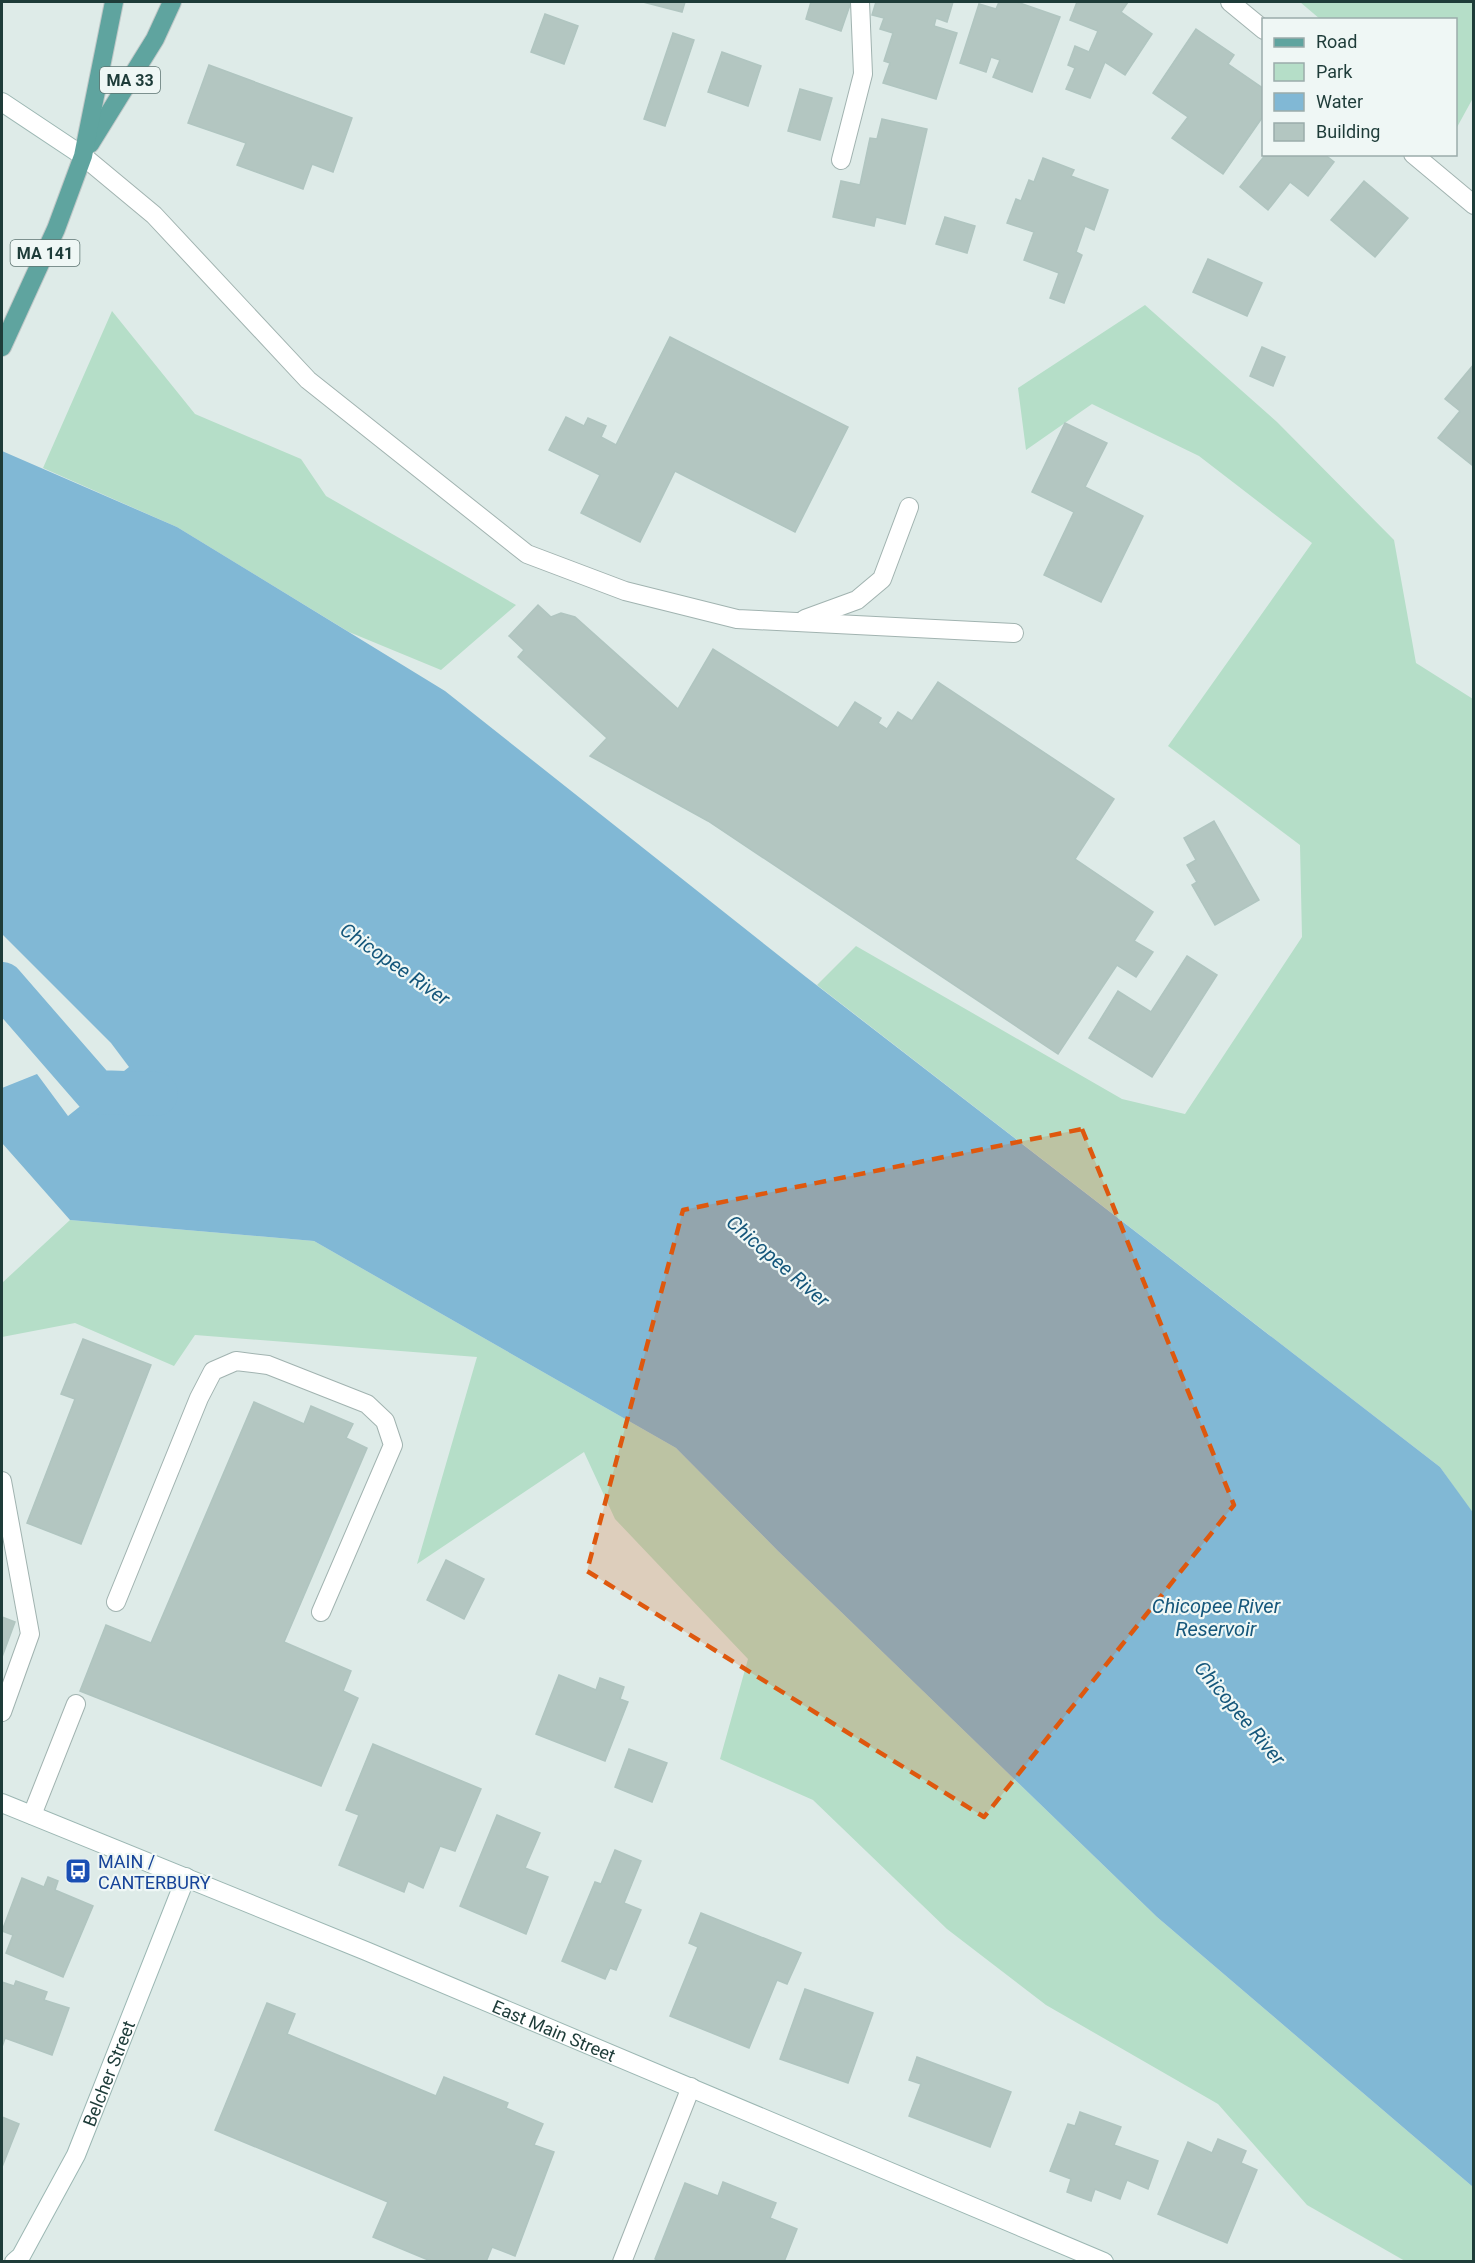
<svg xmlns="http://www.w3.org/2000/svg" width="1475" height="2263" font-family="Roboto,sans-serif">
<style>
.green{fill:#b5dec8}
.water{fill:#81b8d5}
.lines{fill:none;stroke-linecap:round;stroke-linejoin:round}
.canal{stroke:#81b8d5;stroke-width:44}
.building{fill:#b3c6c1;stroke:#b0c5c0;stroke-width:1.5}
.service-casing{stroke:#a1b3b0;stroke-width:20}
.minor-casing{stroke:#a1b3b0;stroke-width:20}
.secondary-casing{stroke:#9cb7b3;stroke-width:20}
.primary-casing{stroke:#c0c8c8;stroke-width:20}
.service{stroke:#fff;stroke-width:18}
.minor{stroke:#fff;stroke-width:18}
.secondary{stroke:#fff;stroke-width:18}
.primary{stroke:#5fa49f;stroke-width:18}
.marked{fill:#de580e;fill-opacity:0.2;stroke:#de580e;stroke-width:4.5;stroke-dasharray:12 8;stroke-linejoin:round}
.labels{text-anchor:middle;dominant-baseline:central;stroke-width:4.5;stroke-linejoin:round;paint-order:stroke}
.shield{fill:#eff7f5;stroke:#5d7471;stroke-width:1.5}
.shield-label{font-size:16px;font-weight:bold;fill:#1e3c39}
.transit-label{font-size:18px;fill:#164399;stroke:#eff7f5;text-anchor:start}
.street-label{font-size:18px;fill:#1e3c39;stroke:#eff7f5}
.water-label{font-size:20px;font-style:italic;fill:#15577b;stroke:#eff7f5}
</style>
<rect width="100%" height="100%" fill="#deebe8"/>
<g class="green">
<path d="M1300,2H1473V98L1456,129V20L1320,19Z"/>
<path d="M1145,305L1277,422L1394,540L1416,663L1473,699V1514L1440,1467L817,985L856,946L1122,1099L1185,1114L1302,937L1300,845L1168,746L1312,543L1199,456L1092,404L1026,450L1018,388Z"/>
<path d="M112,311L195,414L301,459L326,496L516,605L441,670L349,632L177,527L43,468Z"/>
<path d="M70,1220L314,1241L676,1448L778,1551L1157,1917L1473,2187V2261H1405L1307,2205L1218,2104L1046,2005L947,1929L813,1800L720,1759L748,1659L615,1519L584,1452L417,1564L477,1357L195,1335L174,1366L75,1323L2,1337V1283Z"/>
</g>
<path class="water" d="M2,451L177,527L445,691L806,977L1440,1467L1474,1514L1473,2187L1157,1917L778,1551L676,1448L314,1241L70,1220L2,1143V1088L37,1074L68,1116L129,1067L111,1043L2,934Z"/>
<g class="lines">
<path class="canal" d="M2,984L96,1092L156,1094"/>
</g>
<g class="building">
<path d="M643,2H685L682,12Z"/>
<path d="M811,2H851L841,31L806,19Z"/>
<path d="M876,2H953L947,22L936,18L934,26L957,33L936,99L883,83L890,63L884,61L893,33L880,29L884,18L872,15Z"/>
<path d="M999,2H1017L1060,17L1032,92L993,77L1000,60L991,57L986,72L960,63L979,4L996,9Z"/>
<path d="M1077,2H1128L1121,12L1152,34L1125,75L1105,62L1090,98L1066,89L1075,68L1068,65L1075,46L1089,52L1098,31L1070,20Z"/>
<path d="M545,14L578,26L564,64L531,52Z"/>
<path d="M1196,29L1234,55L1228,64L1264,89V115L1223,174L1172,138L1188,117L1153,93Z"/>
<path d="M673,33L694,40L665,126L644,119Z"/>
<path d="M722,52L761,66L748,106L708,92Z"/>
<path d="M209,65L352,118L333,172L312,164L303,189L237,165L246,143L188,123Z"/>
<path d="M800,89L832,98L820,140L788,131Z"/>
<path d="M882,119L927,129L905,224L876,217L874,226L833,217L841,181L860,185L870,138L877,139Z"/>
<path d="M1266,154H1324L1334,162L1308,196L1290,182L1268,210L1240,187Z"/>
<path d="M1043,158L1074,170L1071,176L1108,190L1094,230L1085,226L1076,252L1082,255L1064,303L1050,298L1059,273L1024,260L1034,232L1007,223L1016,199L1021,201L1029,180L1034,182Z"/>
<path d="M1364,181L1408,218L1375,257L1331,220Z"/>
<path d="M945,217L975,226L967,253L936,244Z"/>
<path d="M1208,259L1262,283L1247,316L1193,292Z"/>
<path d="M670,337L848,427L795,532L675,471L640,542L581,513L600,475L549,450L566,417L584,426L588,418L606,426L601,437L616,445Z"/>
<path d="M1262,347L1285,357L1273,386L1250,376Z"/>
<path d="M1474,364V463L1472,465L1438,438L1460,411L1445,399Z"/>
<path d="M1065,423L1107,443L1085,487L1143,516L1101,602L1044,575L1074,512L1032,492Z"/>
<path d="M538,605L551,617L561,613L575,617L678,709L713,649L838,728L855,702L881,718L878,723L887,729L898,712L912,721L938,682L1114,799L1075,859L1153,912L1134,941L1153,952L1136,977L1117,965L1058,1054L708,821L590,756L607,738L518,657L524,650L509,636Z"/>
<path d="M1214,821L1259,900L1215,925L1192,885L1197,882L1187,865L1196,860L1184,838Z"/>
<path d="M1187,956L1217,975L1152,1077L1089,1038L1118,991L1151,1012Z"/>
<path d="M83,1339L151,1365L81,1544L27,1523L75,1399L61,1394Z"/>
<path d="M254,1402L304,1424L311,1406L353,1424L346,1438L367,1448L284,1642L351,1671L343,1691L358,1698L321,1786L80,1691L106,1625L151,1643Z"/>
<path d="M446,1560L484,1579L464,1619L427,1600Z"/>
<path d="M2,1617L15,1622L2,1657Z"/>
<path d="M559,1675L596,1690L600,1678L624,1687L620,1699L628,1702L605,1761L536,1734Z"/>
<path d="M373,1744L481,1789L455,1851L440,1846L423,1888L408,1881L404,1892L339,1865L359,1815L346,1810Z"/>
<path d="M629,1749L667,1763L652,1802L615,1787Z"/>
<path d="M497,1815L540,1833L525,1868L548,1877L526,1934L460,1906Z"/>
<path d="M615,1850L641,1861L624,1903L641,1910L616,1970L610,1968L605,1979L562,1961L595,1882L601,1884Z"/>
<path d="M48,1877L58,1881L55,1890L93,1906L63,1977L6,1953L13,1935L2,1931L22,1878L44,1887Z"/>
<path d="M701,1913L801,1953L787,1984L777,1980L749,2048L670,2016L698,1947L689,1943Z"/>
<path d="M16,1981L47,1992L44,2000L69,2008L52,2055L5,2038L2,2047V1982L14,1986Z"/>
<path d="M805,1989L873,2013L848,2083L780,2059Z"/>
<path d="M267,2003L295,2014L287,2034L436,2096L444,2077L508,2103L506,2108L543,2124L534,2145L554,2152L515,2256L492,2247L486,2262H433L373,2237L388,2202L215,2130Z"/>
<path d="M917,2057L1011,2092L990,2147L909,2116L921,2084L909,2080Z"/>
<path d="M1080,2112L1121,2127L1114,2145L1158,2161L1148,2189L1127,2180L1120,2199L1095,2189L1091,2201L1067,2192L1071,2179L1050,2171L1068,2124L1075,2126Z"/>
<path d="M2,2117L19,2124L2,2167Z"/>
<path d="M1218,2139L1246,2151L1241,2163L1257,2170L1227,2243L1158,2214L1188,2142L1212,2153Z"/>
<path d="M723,2182L776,2203L770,2218L797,2229L784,2262H661L655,2259L685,2183L718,2196Z"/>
</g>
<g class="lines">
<g class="service-casing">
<g id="service">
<path d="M83,156L154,215L308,380L527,554L625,591L737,619L1014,633"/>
<path d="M841,160L863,74L860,2"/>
<path d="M805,619L857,600L882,579L909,507"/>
<path d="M2,1481L30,1634L2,1712"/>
<path d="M116,1602L199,1398L213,1371L236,1361L268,1365L367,1404L385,1421L393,1445L321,1612"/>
<path d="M32,1815L76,1704"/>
<path d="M622,2262L691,2087"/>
</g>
</g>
<g class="minor-casing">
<g id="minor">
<path d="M1230,2L1264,30"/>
<path d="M1413,154L1474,205"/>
</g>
</g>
<g class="secondary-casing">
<g id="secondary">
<path d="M2,102L83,156"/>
<path id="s1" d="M2,1803L366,1951L1104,2262"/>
<path id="s2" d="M14,2262L21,2256L76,2155L186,1877"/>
</g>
</g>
<g class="primary-casing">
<g id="primary">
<path d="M90,144L155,39L172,2"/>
<path d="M2,347L56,229L83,156L114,2"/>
</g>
</g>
<use href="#service" class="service"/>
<use href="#minor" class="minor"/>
<use href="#secondary" class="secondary"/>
<use href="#primary" class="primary"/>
</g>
<path class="marked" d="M1082,1129L1234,1505L984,1817L587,1571L683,1210Z"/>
<defs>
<g id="bus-square" transform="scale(1.35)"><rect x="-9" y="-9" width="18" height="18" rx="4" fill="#1a4fb4" stroke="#eff7f5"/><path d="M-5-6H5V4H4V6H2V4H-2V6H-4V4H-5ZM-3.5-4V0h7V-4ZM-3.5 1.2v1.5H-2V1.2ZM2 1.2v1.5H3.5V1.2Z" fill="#fff"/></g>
</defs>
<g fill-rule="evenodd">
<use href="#bus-square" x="78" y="1871"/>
</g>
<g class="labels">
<g class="shield">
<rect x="100" y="67" width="60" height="26" rx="4.5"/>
<rect x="10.5" y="240" width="69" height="26" rx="4.5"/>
</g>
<g class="shield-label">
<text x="130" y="80">MA 33</text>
<text x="45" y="253">MA 141</text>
</g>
<g class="transit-label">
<text x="98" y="1861">MAIN /<tspan x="98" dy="21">CANTERBURY</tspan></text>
</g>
<g class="street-label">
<text stroke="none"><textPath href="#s1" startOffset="597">East Main Street</textPath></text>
<text stroke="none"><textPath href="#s2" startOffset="212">Belcher Street</textPath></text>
</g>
<g class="water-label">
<text transform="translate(395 964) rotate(35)">Chicopee River</text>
<text transform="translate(778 1261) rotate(41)">Chicopee River</text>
<text x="1216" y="1606">Chicopee River<tspan x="1216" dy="23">Reservoir</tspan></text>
<text transform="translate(1240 1713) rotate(50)">Chicopee River</text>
</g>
</g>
<rect width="1475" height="2263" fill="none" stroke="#1e3c39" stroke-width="6"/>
<rect x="1262" y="18" width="195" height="138" fill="#eff7f5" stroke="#9bacaa" stroke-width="1.5"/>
<rect x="1274" y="38" width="30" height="9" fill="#5fa49f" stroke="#9bacaa" stroke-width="1.5"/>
<text x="1316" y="48" font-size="18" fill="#1e3c39">Road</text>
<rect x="1274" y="63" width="30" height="18" fill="#b5dec8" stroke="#9bacaa" stroke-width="1.5"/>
<text x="1316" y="78" font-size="18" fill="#1e3c39">Park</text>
<rect x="1274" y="93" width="30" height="18" fill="#81b8d5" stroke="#9bacaa" stroke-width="1.5"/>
<text x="1316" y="108" font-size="18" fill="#1e3c39">Water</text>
<rect x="1274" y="123" width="30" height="18" fill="#b3c6c1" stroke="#9bacaa" stroke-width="1.5"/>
<text x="1316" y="138" font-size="18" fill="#1e3c39">Building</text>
</svg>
